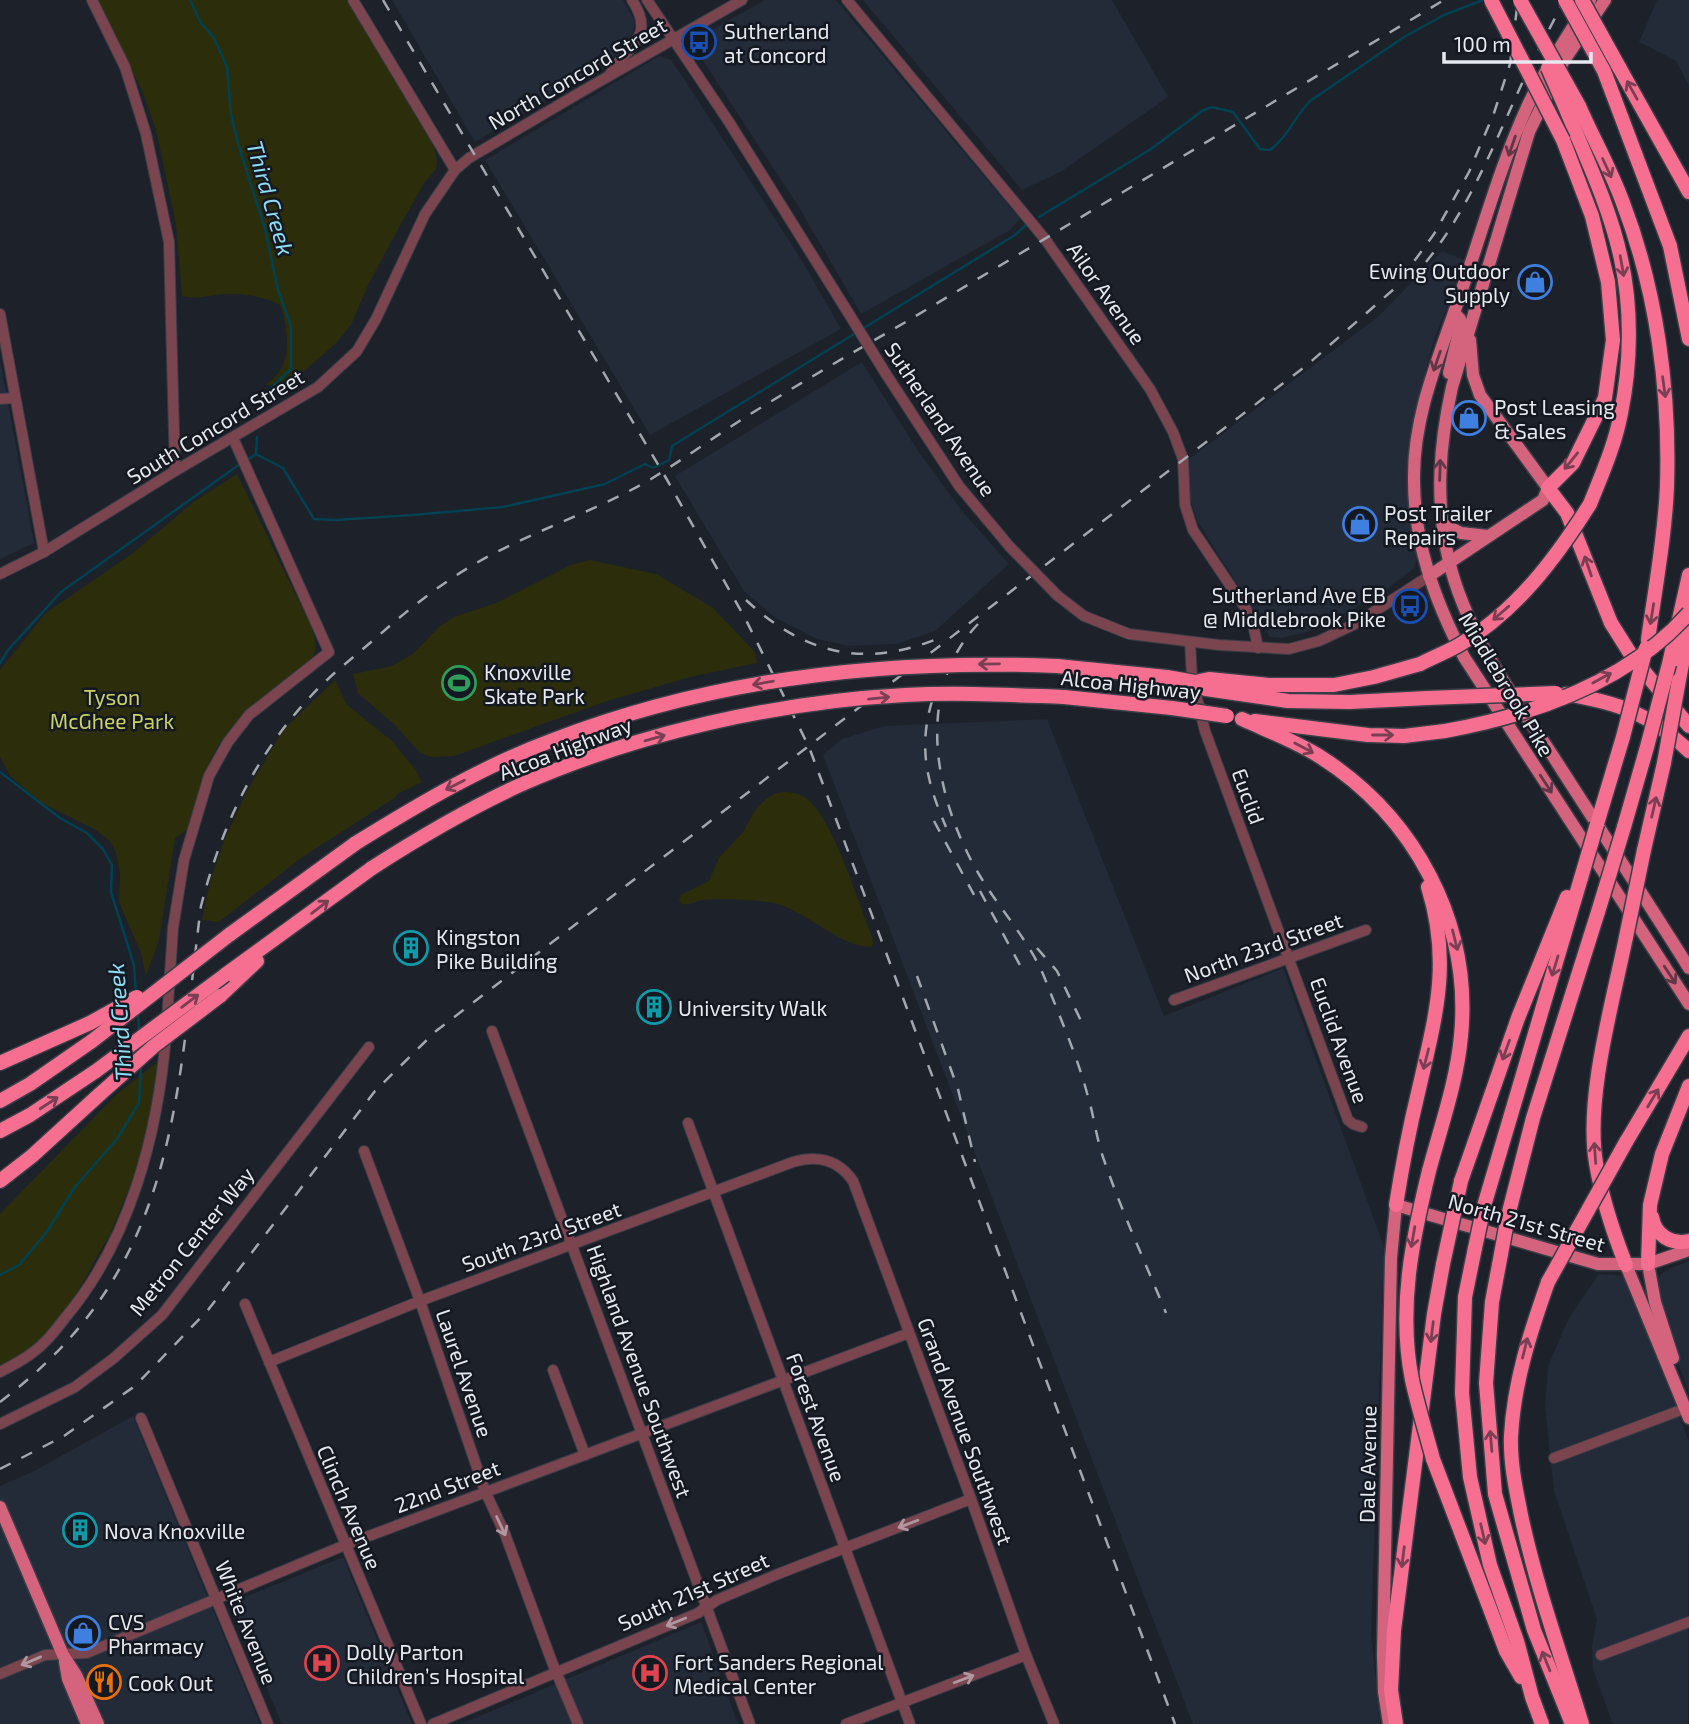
<svg xmlns="http://www.w3.org/2000/svg" width="1689" height="1724" font-family="'Exo 2',sans-serif">
<style>
.built{fill:#232a38}
.green{fill:#2c2e0b}
.lines{fill:none;stroke-linecap:round;stroke-linejoin:round}
.stream{stroke:#004252;stroke-width:2.5}
.minor-casing{stroke:#393d46;stroke-width:12}
.major-casing{stroke:#393d46;stroke-width:15}
.highway-casing{stroke:#393d46;stroke-width:17}
.minor{stroke:#7b4550;stroke-width:10}
.major{stroke:#d4637e;stroke-width:12}
.highway{stroke:#f76f90;stroke-width:14}
.rail{stroke:#a3a7ae;stroke-width:2.5;stroke-dasharray:12 12;stroke-linecap:butt}
.minor-bridge-casing{stroke:#393d46;stroke-width:12;stroke-linecap:butt}
.highway-bridge-casing{stroke:#393d46;stroke-width:17;stroke-linecap:butt}
.minor-bridge{stroke:#7b4550;stroke-width:10}
.highway-bridge{stroke:#f76f90;stroke-width:14}
.oneway{stroke:#7a3f52}
.oneway2{stroke:#613646}
.oneway3{stroke:#b097a0}
.labels{text-anchor:middle;dominant-baseline:central;stroke-width:5;stroke-linejoin:round;paint-order:stroke}
.poi-label{font-size:21px;fill:#e6e9ef;stroke:#141820;text-anchor:start}
.street-label{font-size:21px;fill:#e6e9ef;stroke:#141820}
.park-label{font-size:21px;fill:#cbd361;stroke:#141820}
.water-label{font-size:23px;font-style:italic;fill:#8fdcf5;stroke:#141820}
</style>
<rect width="100%" height="100%" fill="#1d212a"/>
<g class="built">
<path d="M392,0H623L635,21L633,33L618,53L530,110L475,142Z"/>
<path d="M765,0H836L1020,219L1010,230L861,314L797,204L702,59L696,45L704,34Z"/>
<path d="M863,0H1112L1168,97L1062,171L1022,190Z"/>
<path d="M1657,0H1689V86L1676,61L1639,42Z"/>
<path d="M659,56L671,60L684,79L801,259L841,329L650,435L485,160Z"/>
<path d="M1442,251L1465,260L1432,346L1411,434L1409,481L1417,560L1413,569L1388,588L1336,619L1304,633L1281,638L1270,637L1198,522L1190,499L1189,459L1379,316Z"/>
<path d="M0,360L34,543L0,559Z"/>
<path d="M862,362L918,451L962,511L1009,564L935,631L896,644L849,646L817,639L774,617L744,591L675,476Z"/>
<path d="M1047,719L1164,1016L1283,968L1384,1247L1371,1636L1381,1724H1193L823,755L842,739L884,726Z"/>
<path d="M1689,1261V1393L1665,1328L1656,1283L1661,1274L1669,1269Z"/>
<path d="M1599,1274L1626,1276L1689,1442L1688,1724H1614L1612,1722L1593,1669L1592,1646L1597,1619L1554,1491L1545,1406L1548,1366L1569,1318Z"/>
<path d="M133,1416L260,1724H0V1486L34,1471Z"/>
<path d="M343,1557L412,1724H282L231,1603Z"/>
<path d="M701,1622L738,1724H461Z"/>
</g>
<g class="green">
<path d="M98,0H346L434,147L437,162L436,169L424,183L396,233L369,283L351,325L335,344L302,373L282,386L266,385C270,381 276,377 279,372C292,354 287,324 280,305C264,296 244,294 226,294C210,295 198,300 182,296L176,224L156,130L143,93Z"/>
<path d="M237,474L310,624C316,640 319,649 309,663L237,721C209,750 198,792 188,829L175,838L159,940L146,976L141,953L119,902L120,874L116,852L110,841L96,830L42,803L11,777L0,757V670L46,613L133,553L195,501Z"/>
<path d="M590,560L656,574L713,608L754,651L757,663L694,676L607,701L454,756L432,757L420,753L395,725L358,693L353,674L392,666L413,654L439,627L454,617L496,603L571,565Z"/>
<path d="M335,680L347,705L392,741L415,769L422,782L397,794L396,797L301,858L219,922L202,920L211,878L225,839L246,793L283,730Z"/>
<path d="M784,792C791,792 798,793 805,797C834,819 857,900 872,936L873,944L871,947C843,948 806,912 778,904C765,900 716,898 702,900C695,901 690,906 682,904L679,901L681,895L709,881L719,858L743,832L756,809L766,799L774,794Z"/>
<path d="M159,1061L143,1154L111,1232L71,1304L54,1327L25,1355L0,1368V1214L117,1094Z"/>
</g>
<g class="lines">
<g class="stream">
<path d="M190,0L201,23L214,38L227,67L231,115L239,147L265,229L278,290L291,326V369L265,394L264,402"/>
<path d="M1039,217L1151,149L1202,111L1212,107L1233,112L1260,149L1270,150C1289,135 1294,118 1310,101L1404,37L1444,15L1483,0"/>
<path d="M256,454L283,468L314,519L336,520L413,515L503,507L605,484L645,464L653,468L669,460L672,446L1015,235L1026,225"/>
<path d="M246,461L256,454L257,437"/>
<path d="M0,663L8,650L61,592L240,464"/>
<path d="M0,772L60,818L87,833L103,849L112,865L111,892L134,965L136,994"/>
<path d="M138,1014L139,1032"/>
<path d="M0,1275L19,1265L46,1233L75,1187L117,1139L139,1103L141,1066"/>
</g>
<g class="minor-casing">
<g id="minor">
<path d="M92,0L125,67L146,134L169,242L175,471"/>
<path d="M353,0L455,170"/>
<path d="M647,0L729,122L844,306"/>
<path d="M847,0L1045,239L1150,389L1173,432L1183,459L1185,505L1193,530L1246,609L1254,629L1258,648"/>
<path d="M610,74C626,47 657,38 632,0"/>
<path d="M0,314L44,552"/>
<path d="M886,374L959,486L1010,547"/>
<path d="M0,399L14,398"/>
<path d="M0,574L44,552L175,471L318,387L357,351L376,319L425,214L455,170L469,158L581,92L742,0"/>
<path d="M1058,596L1084,616L1129,634L1219,645L1289,649L1319,641L1355,624L1429,576"/>
<path d="M1190,642L1192,678L1205,731L1348,1120L1353,1124L1362,1127"/>
<path d="M1174,1000L1366,930"/>
<path d="M167,1020L173,928L184,860L209,776L228,742L249,715L329,652L233,438"/>
<path d="M492,1031L750,1724"/>
<path d="M688,1123L910,1724"/>
<path d="M364,1151L420,1301L485,1491L505,1534L552,1662L578,1724"/>
<path d="M245,1304L421,1724"/>
<path d="M269,1362L420,1301L793,1162C818,1155 838,1159 853,1181L971,1499L1026,1655L1054,1724"/>
<path d="M553,1370L585,1455"/>
<path d="M0,1372C11,1366 22,1361 32,1353C45,1344 55,1331 65,1318C130,1241 158,1134 166,1035"/>
<path d="M141,1418L268,1724"/>
<path d="M0,1424L75,1387L114,1358L162,1315L369,1047"/>
<path d="M1554,1458L1689,1407"/>
<path d="M1601,1655L1689,1622"/>
<path d="M0,1674L45,1655L87,1653L345,1545L909,1333"/>
<path d="M433,1724L698,1613L717,1600L778,1574L971,1499"/>
<path d="M846,1724L1026,1655"/>
</g>
</g>
<g class="major-casing">
<g id="major">
<path d="M1590,0C1569,34 1545,69 1528,105C1499,168 1481,236 1458,301C1439,357 1414,414 1414,475C1413,541 1434,599 1464,657L1689,1004"/>
<path d="M1605,0L1563,62L1529,132L1452,387C1439,446 1435,503 1449,561C1466,632 1511,693 1551,753C1597,825 1644,896 1689,968"/>
<path d="M1449,373L1461,324L1460,319L1454,313"/>
<path d="M1443,524L1461,533L1488,536"/>
<path d="M1429,576L1543,500L1548,488L1480,395L1473,375L1470,340"/>
<path d="M1648,1264L1655,1302L1673,1358"/>
<path d="M1626,1265L1689,1418"/>
<path d="M0,1507L63,1655L76,1675L98,1724"/>
<path d="M65,1662L68,1679L87,1724"/>
<path d="M1389,1724L1384,1692L1383,1654L1391,1258L1396,1205L1598,1264H1648L1689,1250"/>
</g>
</g>
<g class="highway-casing">
<g id="highway">
<path d="M1619,67L1689,192"/>
<path d="M1604,71L1670,246L1689,339"/>
<path d="M1579,106C1593,138 1611,170 1623,203C1657,292 1670,391 1667,486C1665,537 1655,589 1648,640"/>
<path d="M1566,109C1586,158 1610,207 1621,259C1632,308 1631,364 1621,413C1615,445 1602,474 1590,504"/>
<path d="M1563,140L1592,216L1608,282L1613,340L1605,398L1573,463L1548,488L1567,513L1611,623L1633,658L1689,726"/>
<path d="M1669,664L1689,575"/>
<path d="M1057,666L1167,677"/>
<path d="M1679,680L1689,628"/>
<path d="M1195,682L1206,689L1288,701L1350,702L1428,698"/>
<path d="M1195,682L1209,679L1269,685H1334L1374,677L1420,664"/>
<path d="M1566,694C1620,703 1648,713 1689,751"/>
<path d="M1064,697L1172,708"/>
<path d="M1242,719C1268,731 1295,741 1319,756C1414,816 1472,922 1461,1036C1457,1081 1441,1126 1429,1171"/>
<path d="M1255,721L1368,735L1404,736L1445,731"/>
<path d="M1597,824L1623,737"/>
<path d="M1624,827L1647,747"/>
<path d="M1644,850L1664,763"/>
<path d="M229,935L356,843"/>
<path d="M1626,937C1613,1002 1585,1098 1596,1163C1602,1199 1613,1232 1626,1265"/>
<path d="M225,975L372,868"/>
<path d="M220,996L257,961"/>
<path d="M0,1063L90,1023"/>
<path d="M0,1101L30,1084L92,1041"/>
<path d="M0,1131L30,1115L96,1071"/>
<path d="M1626,1142L1689,1036"/>
<path d="M0,1181L32,1156L100,1094"/>
<path d="M1461,1181L1518,1018L1567,897"/>
<path d="M1396,1205C1402,1167 1409,1130 1418,1093C1435,1018 1452,964 1428,887"/>
<path d="M1484,1206L1581,878"/>
<path d="M1508,1216L1533,1118L1598,912"/>
<path d="M1652,1217C1655,1235 1671,1245 1689,1241"/>
<path d="M1475,1248L1465,1297L1462,1393L1470,1477L1490,1565L1517,1641L1532,1697L1542,1724"/>
<path d="M1501,1254L1492,1302L1486,1383L1495,1494L1534,1630L1572,1724"/>
<path d="M1648,1264L1650,1205L1662,1154L1689,1086"/>
<path d="M1548,1282C1530,1333 1514,1382 1511,1436C1510,1463 1516,1490 1521,1515C1536,1586 1561,1655 1582,1724"/>
<path d="M1433,1459L1506,1651L1521,1677"/>
<path d="M1396,1724L1391,1690L1394,1630L1434,1314L1443,1264"/>
</g>
</g>
<use href="#minor" class="minor"/>
<use href="#major" class="major"/>
<use href="#highway" class="highway"/>
<g class="rail">
<path d="M383,0L666,478L745,618L809,747L1175,1724"/>
<path d="M1426,262C1471,206 1495,141 1525,77C1538,51 1551,26 1564,0"/>
<path d="M746,600C806,656 868,669 944,636"/>
<path d="M978,624C912,693 936,803 980,876C1002,913 1032,943 1047,984C1061,1020 1077,1056 1087,1093C1094,1115 1096,1138 1104,1160C1122,1212 1145,1262 1166,1313"/>
<path d="M932,701C918,748 927,783 946,827"/>
<path d="M934,821L979,904"/>
<path d="M980,891L1022,969"/>
<path d="M1037,948L1057,971L1084,1027"/>
<path d="M917,976L958,1089L975,1162"/>
<path d="M0,1402C177,1268 175,1108 201,906C221,828 254,757 310,697C330,675 354,657 377,637C412,606 450,576 493,554C544,527 600,509 651,479C682,460 713,438 744,418C797,385 850,354 904,323L1444,0"/>
<path d="M0,1469L64,1436L135,1386L208,1310L375,1091L436,1031L1307,365L1394,289L1434,234L1469,172L1494,113L1510,64L1518,0"/>
</g>
<g class="minor-bridge-casing">
<g id="minor-bridge">
<path d="M844,306L886,374"/>
<path d="M1010,547L1058,596"/>
</g>
</g>
<g class="highway-bridge-casing">
<g id="highway-bridge">
<path d="M1491,0L1563,140"/>
<path d="M1520,0L1579,106"/>
<path d="M1565,0L1604,71"/>
<path d="M1582,0L1619,67"/>
<path d="M1548,68L1566,109"/>
<path d="M1420,664C1433,657 1447,652 1459,645C1516,612 1556,558 1590,504"/>
<path d="M1167,677L1195,682"/>
<path d="M1428,698L1556,693"/>
<path d="M1172,708L1227,716"/>
<path d="M1445,731C1533,715 1628,682 1689,613"/>
<path d="M1623,737L1646,648"/>
<path d="M1647,747L1669,664"/>
<path d="M1664,763L1679,680"/>
<path d="M356,843C419,804 483,766 553,740C714,678 886,659 1057,666"/>
<path d="M372,868C420,837 468,809 520,785C637,733 777,702 905,695C958,692 1011,695 1064,697"/>
<path d="M1581,878L1597,824"/>
<path d="M1598,912L1624,827"/>
<path d="M1626,937L1644,850"/>
<path d="M90,1023L137,997"/>
<path d="M92,1041L229,935"/>
<path d="M96,1071L225,975"/>
<path d="M100,1094L154,1046L220,996"/>
<path d="M1429,1171C1412,1240 1398,1309 1412,1380C1418,1407 1426,1433 1433,1459"/>
<path d="M1475,1248L1484,1206"/>
<path d="M1501,1254L1508,1216"/>
<path d="M1443,1264L1461,1181"/>
<path d="M1548,1282L1626,1142"/>
</g>
</g>
<use href="#minor-bridge" class="minor-bridge"/>
<use href="#highway-bridge" class="highway-bridge"/>
</g>
<defs><path id="oneway-shaft" d="M-6 0H5M1.5-3L5.5 0L1.5 3" fill="none" stroke-width="1.6" stroke-linecap="round" stroke-linejoin="round" transform="scale(1.75)"/></defs>
<g class="oneway">
<use href="#oneway-shaft" transform="translate(1632 90) rotate(-119)"/>
<use href="#oneway-shaft" transform="translate(1607 168) rotate(65)"/>
<use href="#oneway-shaft" transform="translate(1622 266) rotate(80)"/>
<use href="#oneway-shaft" transform="translate(1664 387) rotate(82)"/>
<use href="#oneway-shaft" transform="translate(1571 461) rotate(129)"/>
<use href="#oneway-shaft" transform="translate(1588 566) rotate(-109)"/>
<use href="#oneway-shaft" transform="translate(1501 613) rotate(139)"/>
<use href="#oneway-shaft" transform="translate(1652 614) rotate(99)"/>
<use href="#oneway-shaft" transform="translate(989 664) rotate(179)"/>
<use href="#oneway-shaft" transform="translate(1602 678) rotate(-29)"/>
<use href="#oneway-shaft" transform="translate(763 683) rotate(170)"/>
<use href="#oneway-shaft" transform="translate(879 698) rotate(-6)"/>
<use href="#oneway-shaft" transform="translate(1383 735)"/>
<use href="#oneway-shaft" transform="translate(655 738) rotate(-16)"/>
<use href="#oneway-shaft" transform="translate(1304 748) rotate(28)"/>
<use href="#oneway-shaft" transform="translate(455 785) rotate(153)"/>
<use href="#oneway-shaft" transform="translate(1654 807) rotate(-77)"/>
<use href="#oneway-shaft" transform="translate(320 907) rotate(-37)"/>
<use href="#oneway-shaft" transform="translate(1455 940) rotate(76)"/>
<use href="#oneway-shaft" transform="translate(1555 966) rotate(107)"/>
<use href="#oneway-shaft" transform="translate(190 1001) rotate(-37)"/>
<use href="#oneway-shaft" transform="translate(1506 1050) rotate(110)"/>
<use href="#oneway-shaft" transform="translate(1426 1059) rotate(104)"/>
<use href="#oneway-shaft" transform="translate(1653 1098) rotate(-59)"/>
<use href="#oneway-shaft" transform="translate(49 1103) rotate(-33)"/>
<use href="#oneway-shaft" transform="translate(1595 1153) rotate(-94)"/>
<use href="#oneway-shaft" transform="translate(1413 1237) rotate(100)"/>
<use href="#oneway-shaft" transform="translate(1432 1332) rotate(97)"/>
<use href="#oneway-shaft" transform="translate(1525 1348) rotate(-76)"/>
<use href="#oneway-shaft" transform="translate(1491 1441) rotate(-95)"/>
<use href="#oneway-shaft" transform="translate(1483 1534) rotate(77)"/>
<use href="#oneway-shaft" transform="translate(1403 1557) rotate(97)"/>
<use href="#oneway-shaft" transform="translate(1546 1661) rotate(-112)"/>
</g>
<g class="oneway2">
<use href="#oneway-shaft" transform="translate(1512 146) rotate(109)"/>
<use href="#oneway-shaft" transform="translate(1437 361) rotate(109)"/>
<use href="#oneway-shaft" transform="translate(1440 470) rotate(-88)"/>
<use href="#oneway-shaft" transform="translate(1546 784) rotate(57)"/>
<use href="#oneway-shaft" transform="translate(1670 975) rotate(57)"/>
</g>
<g class="oneway3">
<use href="#oneway-shaft" transform="translate(908 1524) rotate(159)"/>
<use href="#oneway-shaft" transform="translate(501 1526) rotate(65)"/>
<use href="#oneway-shaft" transform="translate(676 1622) rotate(158)"/>
<use href="#oneway-shaft" transform="translate(31 1661) rotate(157)"/>
<use href="#oneway-shaft" transform="translate(964 1679) rotate(-21)"/>
</g>
<defs>
<g id="bus-ring" transform="scale(1.75)"><circle r="9.5" fill="#141820" stroke="#1a4fb4" stroke-width="1.5"/><path d="M-5-6H5V4H4V6H2V4H-2V6H-4V4H-5ZM-3.5-4V0h7V-4ZM-3.5 1.2v1.5H-2V1.2ZM2 1.2v1.5H3.5V1.2Z" fill="#1a4fb4"/></g>
<g id="shop-ring" transform="scale(1.75)"><circle r="9.5" fill="#141820" stroke="#3f7fe0" stroke-width="1.5"/><path d="M-5-2.5h2.3a2.7 3.5 0 0 1 5.4 0H5L5.5 6h-11ZM-1.5-2.5h3a1.5 2.3 0 0 0-3 0Z" fill="#3f7fe0"/></g>
<g id="stadium-ring" transform="scale(1.75)"><circle r="9.5" fill="#141820" stroke="#2e9e5b" stroke-width="1.5"/><path d="M0-5a6.5 5 0 1 0 0 10a6.5 5 0 1 0 0-10ZM-3.5-1.8h7v3.6h-7Z" fill="#2e9e5b"/></g>
<g id="building-ring" transform="scale(1.75)"><circle r="9.5" fill="#141820" stroke="#0f9aa8" stroke-width="1.5"/><path d="M-4-6H4V6H1V3H-1V6H-4ZM-2.5-4.3h1.7v1.8h-1.7ZM.8-4.3h1.7v1.8H.8ZM-2.5-1h1.7V.8h-1.7ZM.8-1h1.7V.8H.8Z" fill="#0f9aa8"/></g>
<g id="hospital-ring" transform="scale(1.75)"><circle r="9.5" fill="#141820" stroke="#e0444e" stroke-width="1.5"/><path d="M-5-5h3v3.5h4V-5h3V5h-3V1.5h-4V5h-3Z" fill="#e0444e"/></g>
<g id="restaurant-ring" transform="scale(1.75)"><circle r="9.5" fill="#141820" stroke="#e8710a" stroke-width="1.5"/><path d="M-5-6h1v4h1v-4h1v4h1v-4h1v5L-1.5 .5V6h-2V.5L-5-1ZM5-6V6H3V1.5H1.5Q1.5-4 5-6Z" fill="#e8710a"/></g>
</defs>
<g fill-rule="evenodd">
<use href="#bus-ring" x="699" y="42"/>
<use href="#shop-ring" x="1535" y="282"/>
<use href="#shop-ring" x="1469" y="418"/>
<use href="#shop-ring" x="1360" y="524"/>
<use href="#bus-ring" x="1410" y="606"/>
<use href="#stadium-ring" x="459" y="683"/>
<use href="#building-ring" x="411" y="948"/>
<use href="#building-ring" x="654" y="1007"/>
<use href="#building-ring" x="80" y="1530"/>
<use href="#shop-ring" x="83" y="1633"/>
<use href="#hospital-ring" x="322" y="1663"/>
<use href="#hospital-ring" x="650" y="1673"/>
<use href="#restaurant-ring" x="104" y="1682"/>
</g>
<g class="labels">
<g class="poi-label">
<text x="724" y="30">Sutherland<tspan x="724" dy="24">at Concord</tspan></text>
<text x="1510" y="270" text-anchor="end">Ewing Outdoor<tspan x="1510" dy="24">Supply</tspan></text>
<text x="1494" y="406">Post Leasing<tspan x="1494" dy="24">&amp; Sales</tspan></text>
<text x="1384" y="512">Post Trailer<tspan x="1384" dy="24">Repairs</tspan></text>
<text x="1386" y="594" text-anchor="end">Sutherland Ave EB<tspan x="1386" dy="24">@ Middlebrook Pike</tspan></text>
<text x="484" y="671">Knoxville<tspan x="484" dy="24">Skate Park</tspan></text>
<text x="436" y="936">Kingston<tspan x="436" dy="24">Pike Building</tspan></text>
<text x="678" y="1007">University Walk</text>
<text x="104" y="1530">Nova Knoxville</text>
<text x="108" y="1621">CVS<tspan x="108" dy="24">Pharmacy</tspan></text>
<text x="346" y="1651">Dolly Parton<tspan x="346" dy="24">Children’s Hospital</tspan></text>
<text x="674" y="1661">Fort Sanders Regional<tspan x="674" dy="24">Medical Center</tspan></text>
<text x="128" y="1682">Cook Out</text>
</g>
<g class="street-label">
<text transform="translate(577 73) rotate(-30)">North Concord Street</text>
<text transform="translate(1107 293) rotate(55)">Ailor Avenue</text>
<text transform="translate(941 419) rotate(56)">Sutherland Avenue</text>
<text transform="translate(215 426) rotate(-31)">South Concord Street</text>
<text transform="translate(1131 684) rotate(6)">Alcoa Highway</text>
<text transform="translate(1507 684) rotate(59)">Middlebrook Pike</text>
<text transform="translate(565 748) rotate(-21)">Alcoa Highway</text>
<text transform="translate(1249 796) rotate(70)">Euclid</text>
<text transform="translate(1263 947) rotate(-20)">North 23rd Street</text>
<text transform="translate(1340 1040) rotate(70)">Euclid Avenue</text>
<text transform="translate(1527 1222) rotate(16)">North 21st Street</text>
<text transform="translate(541 1236) rotate(-20)">South 23rd Street</text>
<text transform="translate(191 1241) rotate(-51)">Metron Center Way</text>
<text transform="translate(640 1371) rotate(70)">Highland Avenue Southwest</text>
<text transform="translate(465 1373) rotate(71)">Laurel Avenue</text>
<text transform="translate(817 1417) rotate(70)">Forest Avenue</text>
<text transform="translate(966 1431) rotate(70)">Grand Avenue Southwest</text>
<text transform="translate(1367 1464) rotate(-89)">Dale Avenue</text>
<text transform="translate(447 1486) rotate(-21)">22nd Street</text>
<text transform="translate(350 1507) rotate(67)">Clinch Avenue</text>
<text transform="translate(693 1591) rotate(-24)">South 21st Street</text>
<text transform="translate(247 1622) rotate(68)">White Avenue</text>
</g>
<g class="park-label">
<text x="112" y="696">Tyson<tspan x="112" dy="24">McGhee Park</tspan></text>
</g>
<g class="water-label">
<text transform="translate(271 198) rotate(74)">Third Creek</text>
<text transform="translate(119 1022) rotate(-94)">Third Creek</text>
</g>
</g>
<path d="M1444 52v10h147v-10" fill="none" stroke="#e6e9ef" stroke-width="3.5"/>
<text x="1454" y="52" font-size="21" fill="#e6e9ef" stroke="#141820" stroke-width="5" paint-order="stroke">100 m</text>
</svg>
